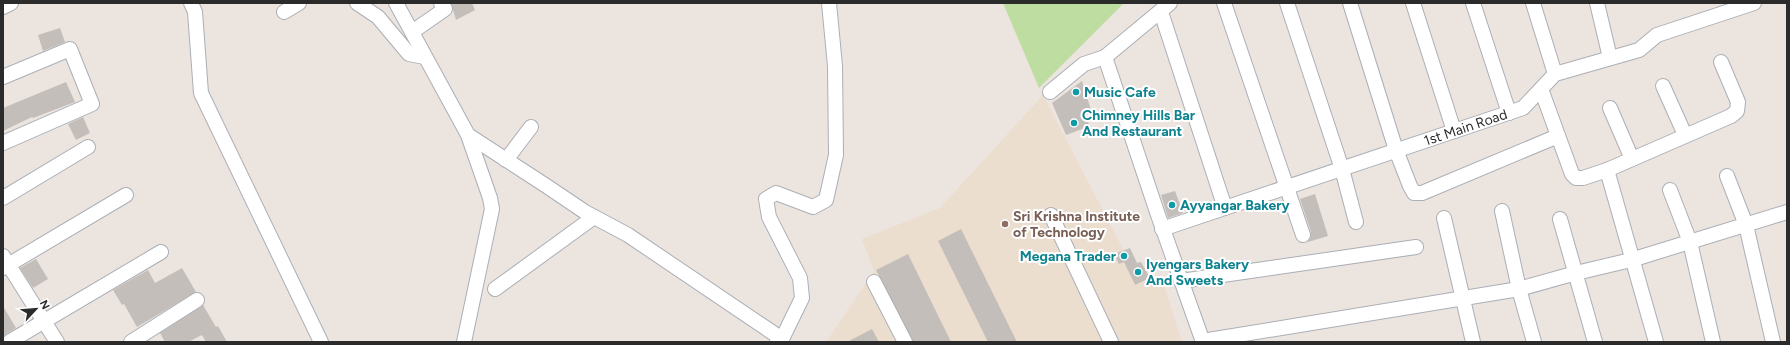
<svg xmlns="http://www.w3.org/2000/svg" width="1790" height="345" font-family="Figtree,sans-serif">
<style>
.education{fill:#ecdecf}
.green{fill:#bedda0}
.building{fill:#c4bebb}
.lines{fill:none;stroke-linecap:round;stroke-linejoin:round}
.minor-casing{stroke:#abafb6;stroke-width:16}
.minor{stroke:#fff;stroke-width:14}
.culture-dot{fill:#0f9aa8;stroke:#fff;stroke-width:1.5}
.education-dot{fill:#8d6e63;stroke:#fff;stroke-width:1.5}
.labels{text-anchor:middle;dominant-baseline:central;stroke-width:4;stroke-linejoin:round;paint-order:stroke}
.culture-label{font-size:14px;font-weight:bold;fill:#0d838f;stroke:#fff;text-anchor:start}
.street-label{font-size:14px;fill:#2b2b2b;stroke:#fff}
.education-label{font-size:14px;font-weight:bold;fill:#785e54;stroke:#fff;text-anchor:start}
</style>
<rect width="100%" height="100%" fill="#ece4de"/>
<path class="education" d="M1043,95L1140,282H1163L1182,342H826L874,271L862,239L940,208Z"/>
<path class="green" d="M1003,3H1124L1039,88Z"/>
<g class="building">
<path d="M451,3H472L475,10L456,20Z"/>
<path d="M60,28L65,42L43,51L38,35Z"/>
<path d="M1082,81L1091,110L1083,112L1090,126L1066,135L1052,103Z"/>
<path d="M66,82L75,102L33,118L32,117L3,131V108Z"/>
<path d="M83,117L90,133L76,140L68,124Z"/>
<path d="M1175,191L1183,213L1168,218L1161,195Z"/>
<path d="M1315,194L1328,236L1308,242L1311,237V232L1300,199Z"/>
<path d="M961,229L1017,342H988L938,241Z"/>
<path d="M1130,248L1137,263L1141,262L1150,278L1135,285L1124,262L1119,264L1114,254Z"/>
<path d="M908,254L951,342H913L879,276L876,270Z"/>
<path d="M36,259L48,279L33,288L20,268Z"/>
<path d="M182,268L196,292L137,327L124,304L122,305L113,290L148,270L155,283Z"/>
<path d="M203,305L216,327L218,326L227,342H206L202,335L188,342H165L160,333Z"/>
<path d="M3,306L16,328L3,336Z"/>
<path d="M872,329L879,342H847Z"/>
</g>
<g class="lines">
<g class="minor-casing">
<g id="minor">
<path d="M191,3L195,12L201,93L321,342"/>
<path d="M357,3L378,17L409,54L425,57"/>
<path d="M396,3L468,135L490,198L492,209L464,342"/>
<path d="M1224,3L1303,235"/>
<path d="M1287,3L1342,169L1356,222"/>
<path d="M1350,3L1396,150L1410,186L1414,193H1422L1558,136"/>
<path d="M1413,3L1454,131"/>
<path d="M1473,3L1509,113"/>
<path d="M1533,3L1555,74"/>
<path d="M1597,3L1610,58"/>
<path d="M3,7L11,3"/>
<path d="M284,12L299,3"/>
<path d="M1161,12L1225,208"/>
<path d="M412,32L445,9L441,3"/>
<path d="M1105,57L1158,215L1203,342"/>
<path d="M3,77L70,49L92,104L3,143"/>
<path d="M1663,86L1685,135"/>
<path d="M1541,89L1572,174L1576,178H1583L1607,170L1656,342"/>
<path d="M1050,92L1084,64L1105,57L1170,3"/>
<path d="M1610,108L1632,159"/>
<path d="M468,135L545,185L585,212L628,235L782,339"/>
<path d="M506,160L531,127"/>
<path d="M1607,170L1731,116L1737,111L1738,102L1721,62"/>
<path d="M1727,176L1746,225L1773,342"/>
<path d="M1670,190L1690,242L1713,342"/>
<path d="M3,198L88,147"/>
<path d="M1502,211L1519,289L1534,342"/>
<path d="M1051,215L1111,342"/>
<path d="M1444,218L1473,342"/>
<path d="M1560,219L1595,342"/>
<path id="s1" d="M1162,229L1523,108L1555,74L1639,50L1657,35L1754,3"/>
<path d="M3,256L57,342"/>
<path d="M3,268L126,195"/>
<path d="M1181,281L1416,247"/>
<path d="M874,282L905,342"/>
<path d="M495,289L594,217"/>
<path d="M1202,341L1519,289L1576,273L1631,260L1787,212"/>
<path d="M9,342L161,252"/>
<path d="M131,342L197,300"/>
<path d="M777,342L782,339L802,298L800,278L769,217L766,199L776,193L813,207L826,200L836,155L835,66L829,3"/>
</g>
</g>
<use href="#minor" class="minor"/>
</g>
<g class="culture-dot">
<circle cx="1076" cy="92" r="4"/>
<circle cx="1074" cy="123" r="4"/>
<circle cx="1172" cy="205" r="4"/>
<circle cx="1124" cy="256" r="4"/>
<circle cx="1138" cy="272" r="4"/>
</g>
<circle class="education-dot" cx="1005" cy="224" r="4"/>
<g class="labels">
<g class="culture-label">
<text x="1084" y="92">Music Cafe</text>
<text x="1082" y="115">Chimney Hills Bar<tspan x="1082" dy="16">And Restaurant</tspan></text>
<text x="1180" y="205">Ayyangar Bakery</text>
<text x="1116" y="256" text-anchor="end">Megana Trader</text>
<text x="1146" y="264">Iyengars Bakery<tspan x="1146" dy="16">And Sweets</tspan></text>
</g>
<g class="street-label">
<text stroke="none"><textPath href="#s1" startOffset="320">1st Main Road</textPath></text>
</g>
<g class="education-label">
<text x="1013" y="216">Sri Krishna Institute<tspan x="1013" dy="16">of Technology</tspan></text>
</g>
</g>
<rect width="1790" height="345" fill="none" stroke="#2b2b2b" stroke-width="8"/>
<g transform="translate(36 309) rotate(64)" stroke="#ffffff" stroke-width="3" paint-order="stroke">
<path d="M0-3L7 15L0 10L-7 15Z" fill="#2b2b2b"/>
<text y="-6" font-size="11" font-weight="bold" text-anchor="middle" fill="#2b2b2b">N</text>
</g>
</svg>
